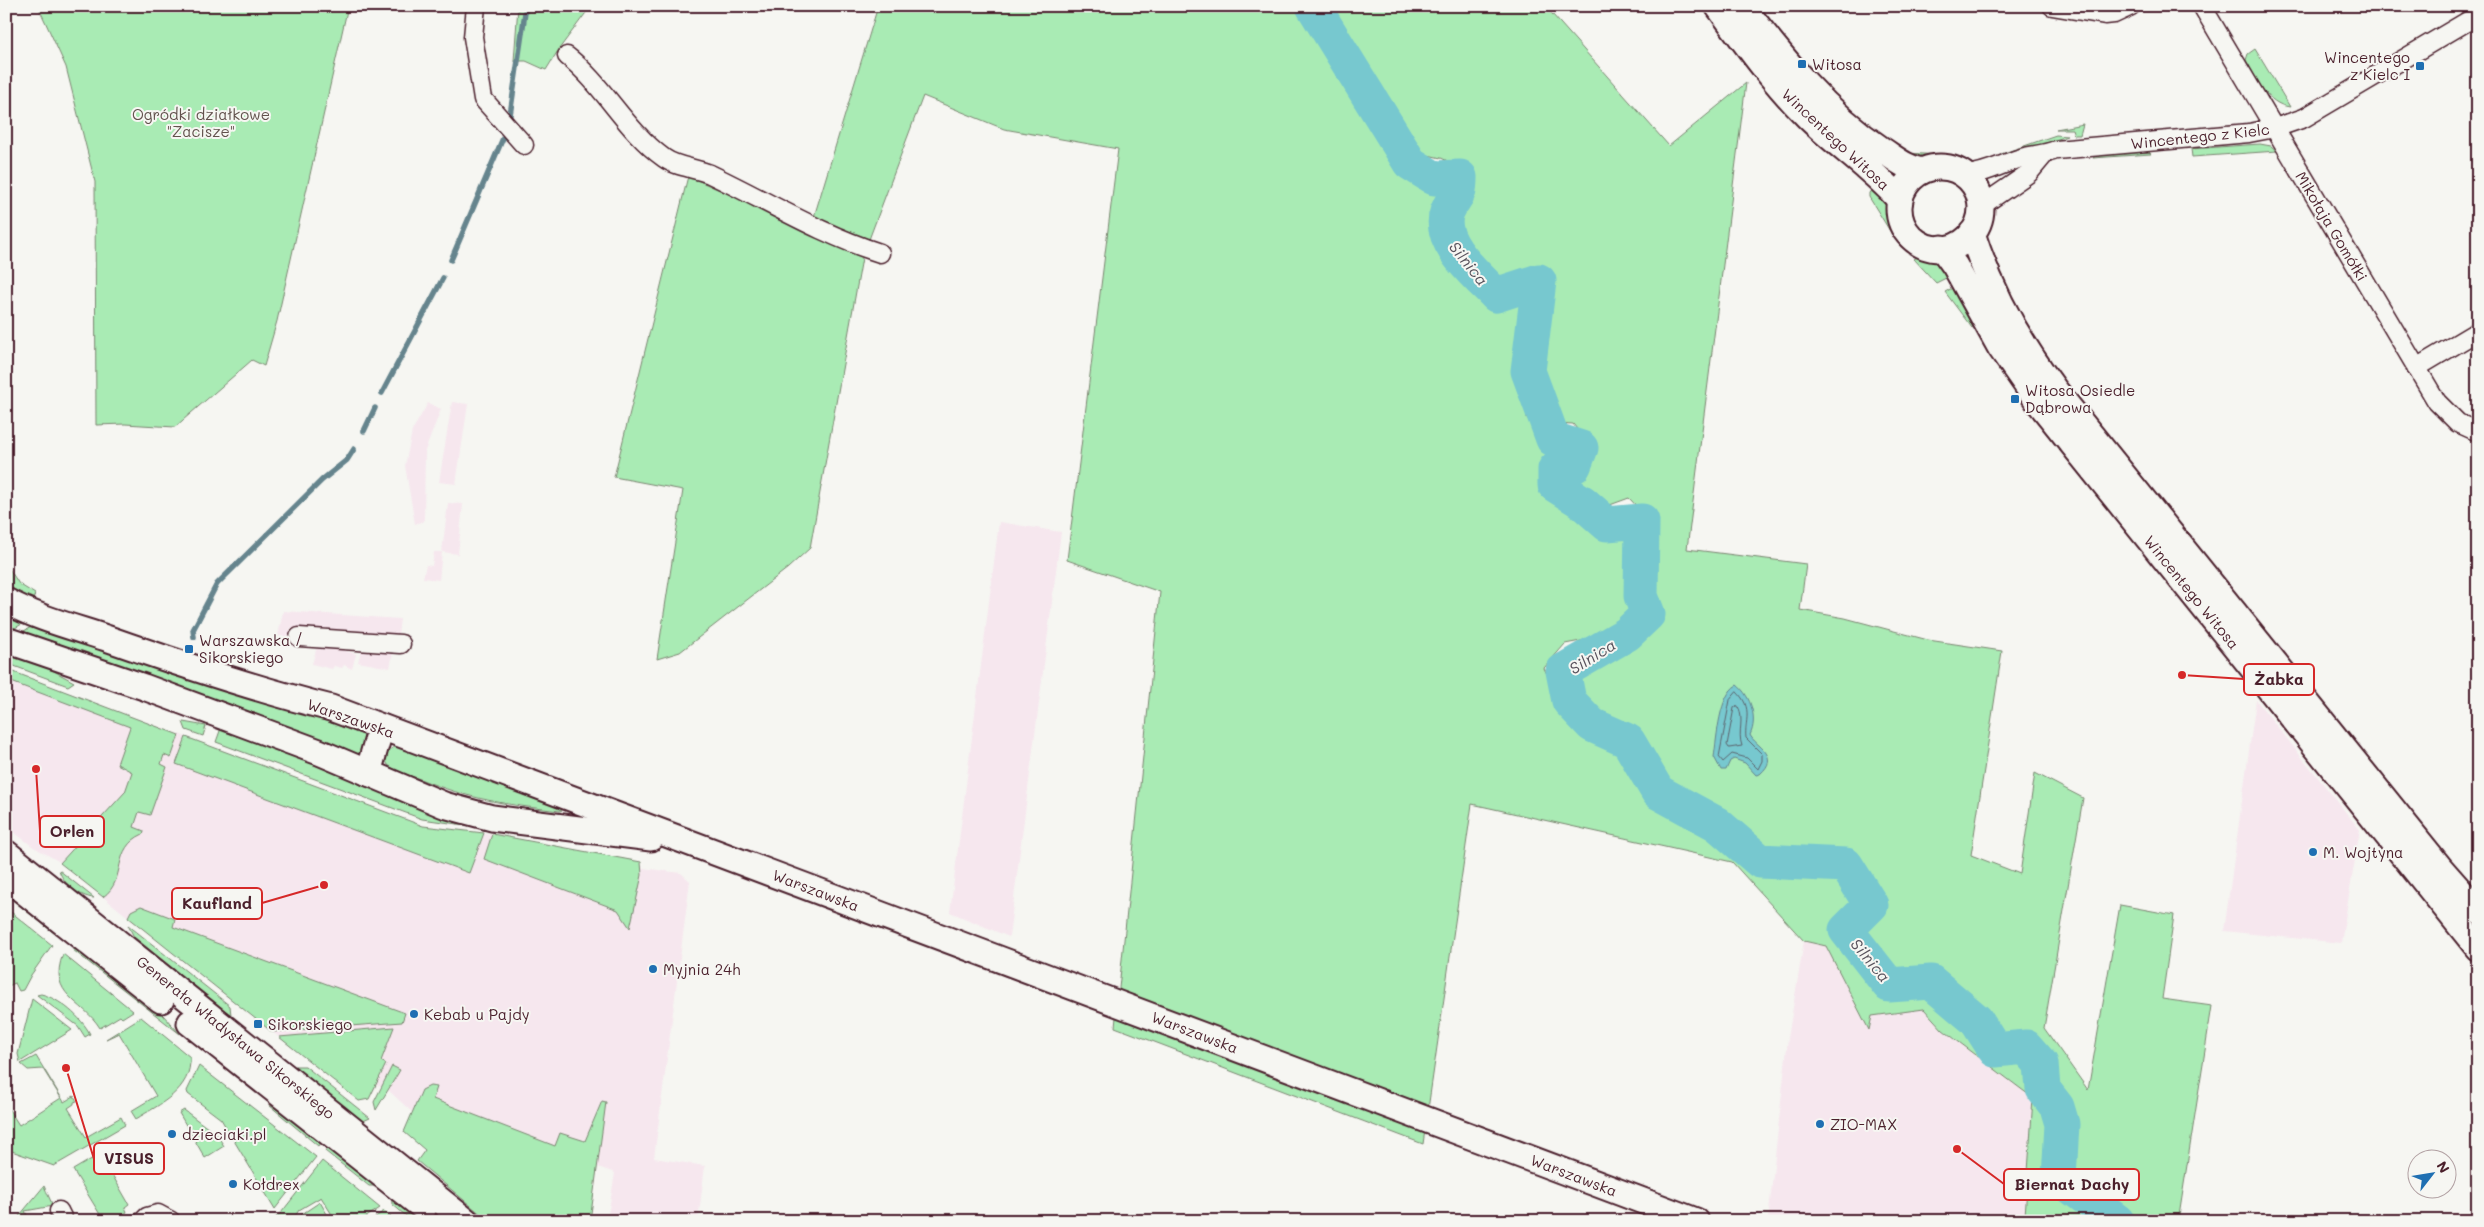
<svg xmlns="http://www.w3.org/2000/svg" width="2484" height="1227" font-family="Mali,sans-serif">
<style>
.built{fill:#f6e7ee}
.green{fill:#a9ebb4;stroke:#7a8570}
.water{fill:#77c8cf;stroke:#65848d}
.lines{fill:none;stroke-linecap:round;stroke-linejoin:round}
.shore{stroke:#5c636d;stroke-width:1}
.stream{stroke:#65848d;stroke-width:5.5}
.river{stroke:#77c8cf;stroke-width:35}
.street-casing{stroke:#4a1f2b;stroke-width:21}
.secondary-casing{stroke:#4a1f2b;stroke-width:29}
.street{stroke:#f6f6f2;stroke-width:18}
.secondary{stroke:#f6f6f2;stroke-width:25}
.poi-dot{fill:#1f6fb2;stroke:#f6f6f2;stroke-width:2}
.labels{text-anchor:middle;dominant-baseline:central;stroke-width:4;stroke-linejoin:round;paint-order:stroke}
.poi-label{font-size:15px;fill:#4a1f2b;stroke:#f6f6f2;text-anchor:start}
.park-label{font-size:15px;fill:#62524d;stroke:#f6f6f2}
.street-label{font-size:15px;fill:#4a1f2b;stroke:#f6f6f2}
.water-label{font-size:16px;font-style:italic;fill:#58525c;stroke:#f6f6f2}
.leader{fill:none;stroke:#d62828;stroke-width:2}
.callout-dot{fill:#d62828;stroke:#f6f6f2;stroke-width:2}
.callout{fill:#f6f6f2;stroke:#d62828;stroke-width:2}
.callout-label{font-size:16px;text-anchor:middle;font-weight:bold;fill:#4a1f2b}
</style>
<rect width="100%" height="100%" fill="#f6f6f2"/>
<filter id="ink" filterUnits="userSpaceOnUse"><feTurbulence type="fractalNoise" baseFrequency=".02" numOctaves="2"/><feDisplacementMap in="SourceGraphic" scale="10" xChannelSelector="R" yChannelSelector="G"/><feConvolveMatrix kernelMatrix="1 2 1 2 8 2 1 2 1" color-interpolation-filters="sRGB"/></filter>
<g filter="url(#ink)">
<g class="built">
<path d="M452,402L468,404L456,484L439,482Z"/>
<path d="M428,403L441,409L425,451L424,521L415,524L405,466L412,431Z"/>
<path d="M448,503L463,504L458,554L442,552L439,580L423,578L426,565L432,566L434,552H442Z"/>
<path d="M999,522L1061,532L1009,937L950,912Z"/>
<path d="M283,611L400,619L398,635L291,628L288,636H278Z"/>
<path d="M318,643L356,654L352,669L344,665L342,668L334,666L332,669L312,664Z"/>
<path d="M362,647L393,653L390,668L358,662Z"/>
<path d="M6,669L423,826L492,834L641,862L643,868L681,873L690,881L654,1158L705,1166L698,1221H607L615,1173L598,1167L590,1221L413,1113L388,1090L377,1085L369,1099L359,1101L58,861L32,846L6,826Z"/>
<path d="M2256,700L2360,830L2341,943L2224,931Z"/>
<path d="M1804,941L1826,946L1869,1029L1871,1016L1924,1009L1943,1030L2033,1098L2025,1216L2036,1221L1768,1220L1788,1038Z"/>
</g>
<g class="green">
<path d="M38,6H348L277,321L264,366L252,360L175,427L125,424L96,425L95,182L66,67Z"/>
<path d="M518,6H591L559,49L546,70L526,61H514Z"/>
<path d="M878,6H1310L1326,27L1360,107L1402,167C1426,171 1446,168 1452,196L1440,213V244L1493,298L1535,287L1522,374L1527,418L1547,444L1564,441L1576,451L1551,462L1549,486L1581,506L1605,529L1624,517L1639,529L1635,573L1637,612L1607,636L1565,644L1544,668C1565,712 1567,729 1619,741L1652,795C1656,768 1642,746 1626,725L1595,720L1581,702L1567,670L1573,663L1617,649L1651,617L1652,549L1645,515L1629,498L1599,509L1585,493L1564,479L1585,464L1589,444L1573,424L1555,423L1540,409L1534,371L1546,318L1544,277L1529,272L1495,281L1452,233L1453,217L1461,206L1465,184L1462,167L1441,158L1410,151L1382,116L1329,6H1545L1669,146L1746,83L1687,549L1806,564L1800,610L1845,618L1928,640L2002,651L1971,855L2020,874L2035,773L2083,798L2044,1028L2088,1090L2120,905L2174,915L2162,999L2212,1006L2179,1216L2191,1221H2036L2025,1216L2033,1098L1943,1030L1924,1009L1872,1016L1869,1030L1826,946L1804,941L1732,862L1472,804L1423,1144L1115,1027L1160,592L1067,560L1118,149L1004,129L923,96L862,258L810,548L788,568L680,652L657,659L683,490L614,477L688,176L810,230Z"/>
<path d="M2255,49L2290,107C2266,104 2257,79 2246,60L2248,54Z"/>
<path d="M2083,124L2080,135H2074L2072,129H2056Z"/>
<path d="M2056,135L2067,136L2002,158L2001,154Z"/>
<path d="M2260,144L2271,146L2277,151L2192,157L2191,149Z"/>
<path d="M2149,152L2151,154L2093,158L2097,155Z"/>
<path d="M1908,153L1955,156L1951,160L1941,158L1924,160Z"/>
<path d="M1876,184L1889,206L1891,221L1896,232L1893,236L1869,197V193Z"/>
<path d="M1922,254L1939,261L1952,275L1936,283L1914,259Z"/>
<path d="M1958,285L1976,325L1972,328L1945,292Z"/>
<path d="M6,564L19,584L35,594L31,606C11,592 6,589 6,564Z"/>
<path d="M11,613L24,623L13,629L11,635L6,633V625Z"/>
<path d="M33,626L258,696L369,737L362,756H357L20,637L22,632Z"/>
<path d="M15,650L74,682L68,686L14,666L12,659Z"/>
<path d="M6,669L179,735L171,758L164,755L161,764L167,767L150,815L139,812L134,827L144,831L143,834C110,849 128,879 103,897L60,863L125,792L132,772L117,764L130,727L6,680Z"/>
<path d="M183,722L206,726L203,736L186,730Z"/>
<path d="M221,728L485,828L422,819L216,742Z"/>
<path d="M186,737L423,826L484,833L469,873L176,764Z"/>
<path d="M397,745L564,809L560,811C508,805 468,799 420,779C409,775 397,772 388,765L384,757L385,753Z"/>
<path d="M492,834L641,862L642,875L630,928L618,910L484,859Z"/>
<path d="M59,870L94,898C80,897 63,884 59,870Z"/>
<path d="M6,884L53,926L55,934L6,895Z"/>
<path d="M141,906L175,919L173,927L405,1013L402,1022L272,1032L128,917L131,911Z"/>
<path d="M6,908L52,945L31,975L23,990L19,991L15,983L6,987Z"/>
<path d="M128,925L230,1006L231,1015L134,937Z"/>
<path d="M80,948L147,997L180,1034L73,950Z"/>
<path d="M63,954L133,1011L122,1018L120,1016L100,1028C83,1000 47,996 63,954Z"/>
<path d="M41,994C59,998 82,1018 90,1034L85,1037L78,1026L37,995Z"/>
<path d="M32,999L72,1030L20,1062L18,1054Z"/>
<path d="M141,1017L190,1057C192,1090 160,1104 136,1119L131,1111L156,1096L119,1033L106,1039Z"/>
<path d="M394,1027L381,1061L386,1064L369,1099L359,1101L279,1037Z"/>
<path d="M36,1056L64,1102L74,1096L77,1101L74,1102V1104L68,1108L86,1137L121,1117L125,1125L54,1166L6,1149V1105L19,1125L61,1098L43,1069L28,1070L21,1064Z"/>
<path d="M199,1066L316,1157L275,1209L221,1119L188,1094L187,1091Z"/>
<path d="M295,1066H305L370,1118L361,1122L348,1119Z"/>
<path d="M392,1066L400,1070L376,1110L374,1102Z"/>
<path d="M430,1086L437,1087L433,1099L555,1146L560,1133L585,1141L602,1101L606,1102L590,1221H489L417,1161L425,1150L404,1132L422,1090Z"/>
<path d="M269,1105L307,1124L324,1138L318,1146Z"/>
<path d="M184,1110L217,1135L224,1146L205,1158L179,1113Z"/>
<path d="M331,1143L378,1186H369L325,1151Z"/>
<path d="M95,1157L105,1173L110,1171L129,1204L125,1207L127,1212L112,1221H104L73,1170Z"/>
<path d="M322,1161L380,1208L360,1221H336L321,1197L299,1210L292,1221H271L281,1213Z"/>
<path d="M44,1186L53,1206L25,1211L30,1221H15Z"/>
<path d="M391,1191L429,1221H412L392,1204Z"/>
<path d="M320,1202L331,1221H297L302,1214Z"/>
<path d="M384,1211L396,1221H370Z"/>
</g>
<path class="water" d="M1737,685C1751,696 1758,719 1750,735C1755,746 1782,755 1760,774L1756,775L1745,763L1734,759L1730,761L1726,770H1721L1714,757C1717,738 1719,694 1737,685Z"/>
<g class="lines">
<g class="shore">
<path d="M1737,692C1754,709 1744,721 1746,738L1762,754V761L1758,769L1747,758L1732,754L1723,762L1719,757L1730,700Z"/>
<path d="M1738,706C1745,720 1737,732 1742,746L1729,748L1727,745L1734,708Z"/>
</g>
<g class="stream">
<path d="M510,115L526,6"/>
<path d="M451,260L503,138"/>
<path d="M382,393L443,278"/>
<path d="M364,431L375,408"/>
<path d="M194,637L193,630L217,584L322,480L347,460L354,449"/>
</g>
<path class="river" d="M1313,6L1410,163L1434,178L1460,177C1460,201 1454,194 1447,212C1436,242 1478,276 1496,295L1539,281L1528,371L1553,439L1581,448L1574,466L1555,469V485L1582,502L1607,524L1642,521L1641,596L1648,614L1627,634L1563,671L1569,701L1592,725L1628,741L1658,792L1717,824L1760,861L1846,865L1871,905L1846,930L1889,985L1931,982L1976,1020L1995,1050L2026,1047L2041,1064L2043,1089L2057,1107L2062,1124L2059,1178L2117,1221"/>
<g class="street-casing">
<g id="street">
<path d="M476,6L473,37L483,99L524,145"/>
<path d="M2052,6L2105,15L2114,14L2131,6"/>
<path d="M2202,6L2437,402L2458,423L2478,432"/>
<path d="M567,56C604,85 625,130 664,158C676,167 696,168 710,174C767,201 820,234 880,253"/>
<path d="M1965,175C1984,174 2000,165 2018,159C2030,155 2043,155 2056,150L2249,133L2275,128L2304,118L2478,15"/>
<path d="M1981,206L2029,173L2044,155"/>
<path d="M2416,368L2478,331"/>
<path d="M299,637L401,644"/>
<path d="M59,1211L64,1221"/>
<path d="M143,1221L147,1217L158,1214L171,1221"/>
</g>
</g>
<g class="secondary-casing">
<g id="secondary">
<path d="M1718,6C1746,44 1773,82 1807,116C1836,145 1872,168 1900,200"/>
<path d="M1742,6C1784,60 1825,112 1882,150C1896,159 1906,168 1922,171"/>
<circle cx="1940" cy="208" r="41"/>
<path d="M1972,233C1990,290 2018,341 2054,389L2441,869L2478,911"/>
<path d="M1942,248L1955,266L2000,347L2037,400L2478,948"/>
<path d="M6,601C37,618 73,627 106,638C180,664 255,689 331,708L1696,1221"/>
<path d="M6,640L144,687L319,752L444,805L492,818L651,838"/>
<path d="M368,773L381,727"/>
<path d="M6,853L466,1221"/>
<path d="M6,877L161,1000"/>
<path d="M190,1023L424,1208"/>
</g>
</g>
<use href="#street" class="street"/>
<use href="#secondary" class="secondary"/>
</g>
</g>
<g class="poi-dot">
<rect x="1797" y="59" width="10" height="10" rx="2.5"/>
<rect x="2415" y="61" width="10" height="10" rx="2.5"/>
<rect x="2010" y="394" width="10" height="10" rx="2.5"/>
<rect x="184" y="644" width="10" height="10" rx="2.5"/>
<circle cx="2313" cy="852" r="5"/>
<circle cx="653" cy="969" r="5"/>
<circle cx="414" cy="1014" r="5"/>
<rect x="253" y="1019" width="10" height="10" rx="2.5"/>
<circle cx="1820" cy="1124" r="5"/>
<circle cx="172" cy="1134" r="5"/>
<circle cx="233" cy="1184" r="5"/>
</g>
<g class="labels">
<g class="poi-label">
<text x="2410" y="57" text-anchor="end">Wincentego<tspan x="2410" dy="17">z Kielc I</tspan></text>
<text x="1812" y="64">Witosa</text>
<text x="2025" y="390">Witosa Osiedle<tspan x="2025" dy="17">Dąbrowa</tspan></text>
<text x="199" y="640">Warszawska /<tspan x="199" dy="17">Sikorskiego</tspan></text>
<text x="2323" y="852">M. Wojtyna</text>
<text x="663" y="969">Myjnia 24h</text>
<text x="424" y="1014">Kebab u Pajdy</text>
<text x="268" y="1024">Sikorskiego</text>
<text x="1830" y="1124">ZIO-MAX</text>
<text x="182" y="1134">dzieciaki.pl</text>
<text x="243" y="1184">Kołdrex</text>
</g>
<g class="park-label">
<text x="201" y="114">Ogródki działkowe<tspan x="201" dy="17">"Zacisze"</tspan></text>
</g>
<g class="street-label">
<text transform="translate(2200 136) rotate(-6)">Wincentego z Kielc</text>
<text transform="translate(1836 139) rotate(43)">Wincentego Witosa</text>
<text transform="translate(2332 226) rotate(59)">Mikołaja Gomółki</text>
<text transform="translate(2192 592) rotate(51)">Wincentego Witosa</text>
<text transform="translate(351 718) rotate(19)">Warszawska</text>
<text transform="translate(816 890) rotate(21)">Warszawska</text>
<text transform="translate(1195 1032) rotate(21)">Warszawska</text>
<text transform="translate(236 1037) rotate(39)">Generała Władysława Sikorskiego</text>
<text transform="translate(1574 1175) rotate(21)">Warszawska</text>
</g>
<g class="water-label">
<text transform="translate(1469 263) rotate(51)">Silnica</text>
<text transform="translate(1592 656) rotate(-32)">Silnica</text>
<text transform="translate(1871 960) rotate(50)">Silnica</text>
</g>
</g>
<path class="leader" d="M2182 675L2244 679M36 769L40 831M324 885L262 903M66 1068L94 1159M1957 1149L2004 1184"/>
<g class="callout-dot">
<circle cx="2182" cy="675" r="5"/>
<circle cx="36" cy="769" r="5"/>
<circle cx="324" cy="885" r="5"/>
<circle cx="66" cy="1068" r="5"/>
<circle cx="1957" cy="1149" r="5"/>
</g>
<g class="callout">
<rect x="2244" y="664" width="70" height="31" rx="5"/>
<rect x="40" y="816" width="64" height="31" rx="5"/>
<rect x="172" y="888" width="90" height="31" rx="5"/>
<rect x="94" y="1143" width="70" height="31" rx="5"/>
<rect x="2004" y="1169" width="135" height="31" rx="5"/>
</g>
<g class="callout-label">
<text x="2279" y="685">Żabka</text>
<text x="72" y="837">Orlen</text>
<text x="217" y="909">Kaufland</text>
<text x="129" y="1164">VISUS</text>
<text x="2072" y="1190">Biernat Dachy</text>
</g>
<rect width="2484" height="1227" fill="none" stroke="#f6f6f2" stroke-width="25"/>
<rect x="12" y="12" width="2459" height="1202" fill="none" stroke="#4a1f2b" stroke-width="2" filter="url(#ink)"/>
<g transform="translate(2432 1174) rotate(59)"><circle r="24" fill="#f6f6f2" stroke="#b1a0a2"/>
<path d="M0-4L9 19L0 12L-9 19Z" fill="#1f6fb2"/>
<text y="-8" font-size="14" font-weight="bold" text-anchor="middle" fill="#4a1f2b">N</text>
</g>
</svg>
